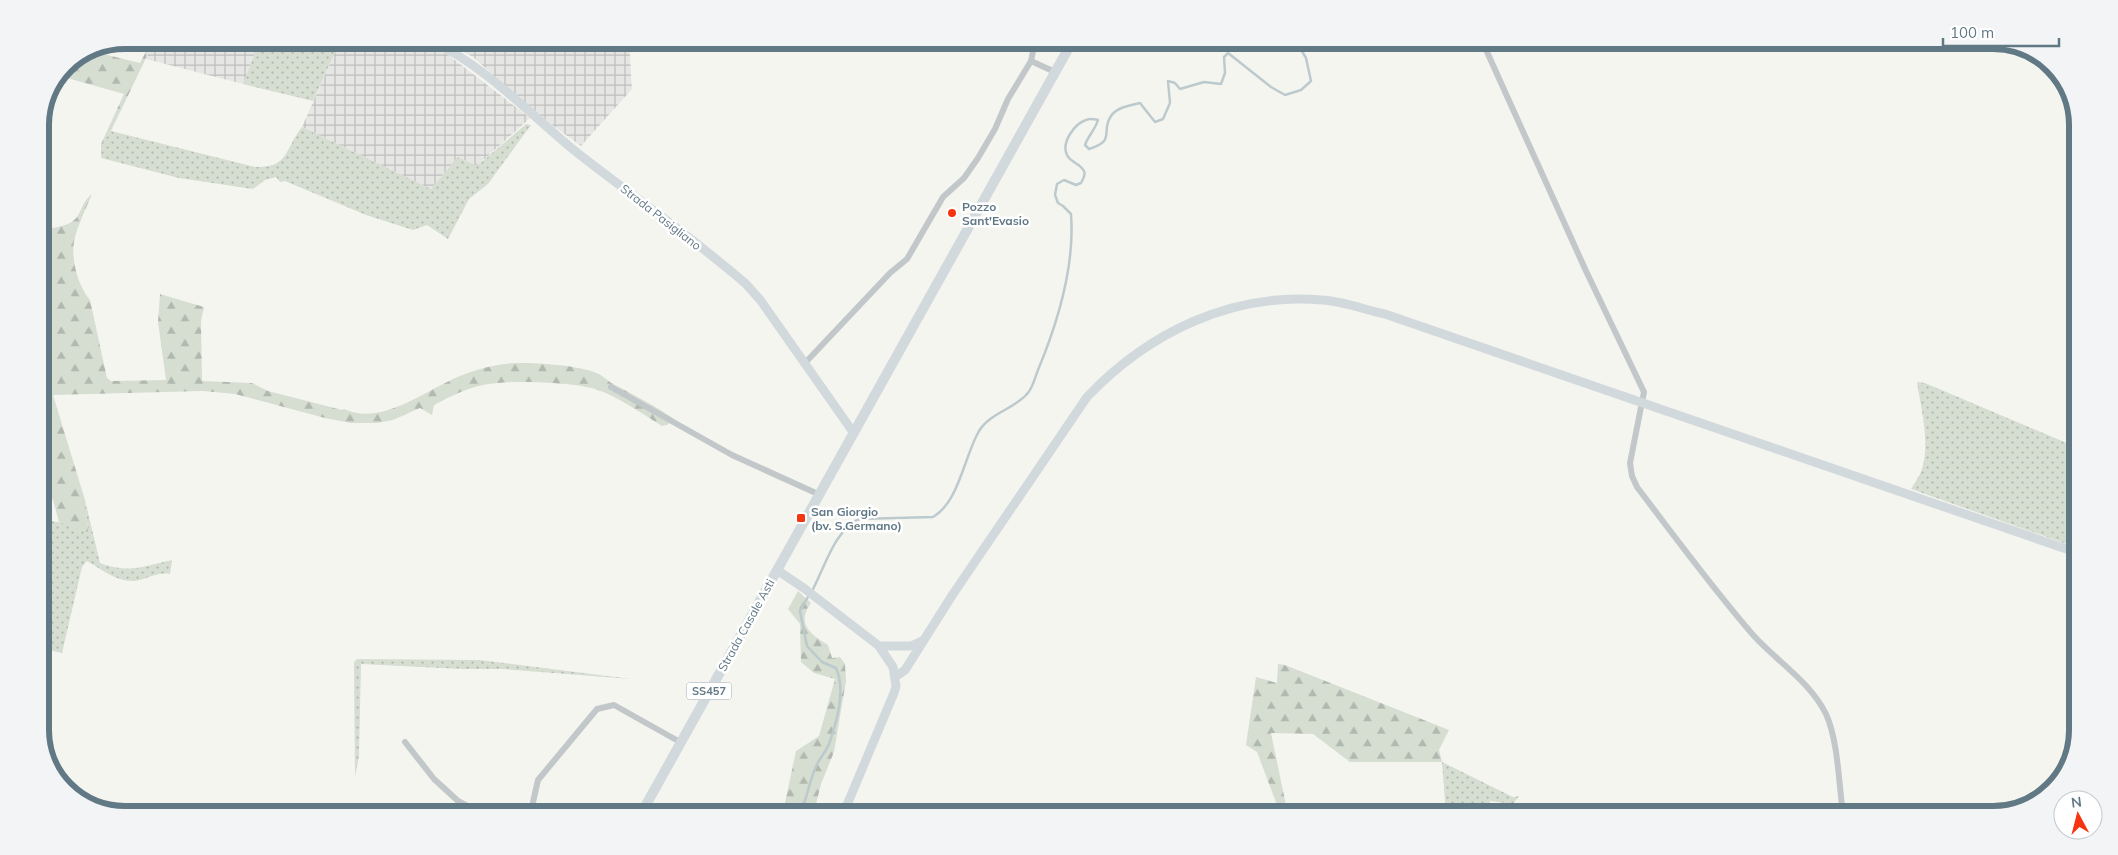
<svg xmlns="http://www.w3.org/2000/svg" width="2118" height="855" font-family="Mulish,sans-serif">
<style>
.industrial{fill:url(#industrial-grid)}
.grass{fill:url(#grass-dots)}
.forest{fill:url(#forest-firs)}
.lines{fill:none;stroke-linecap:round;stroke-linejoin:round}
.stream{stroke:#bccace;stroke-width:2.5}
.street{stroke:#c2c7ca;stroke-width:6}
.secondary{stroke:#d2d9dd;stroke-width:9}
.primary{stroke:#d2d9dd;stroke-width:10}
.poi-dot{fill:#f53411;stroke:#fff;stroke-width:2}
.labels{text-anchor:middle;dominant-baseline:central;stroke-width:5;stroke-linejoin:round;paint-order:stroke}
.shield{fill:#fff;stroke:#90a0aa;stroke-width:1}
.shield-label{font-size:11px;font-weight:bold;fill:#617885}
.poi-label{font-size:12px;font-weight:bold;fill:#617885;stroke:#fff;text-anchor:start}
.street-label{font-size:12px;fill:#617885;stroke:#fff}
.rim{fill:none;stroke:#617885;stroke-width:6}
</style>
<defs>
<pattern id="industrial-grid" width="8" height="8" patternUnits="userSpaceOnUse" patternTransform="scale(1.25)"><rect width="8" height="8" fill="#e6e6e4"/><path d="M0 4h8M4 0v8" fill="none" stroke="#bebfbe"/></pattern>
<pattern id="grass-dots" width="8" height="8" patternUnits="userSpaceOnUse" patternTransform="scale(1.25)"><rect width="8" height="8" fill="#d6ddd1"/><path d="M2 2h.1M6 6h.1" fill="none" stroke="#b1b8af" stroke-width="1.8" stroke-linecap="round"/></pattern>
<pattern id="forest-firs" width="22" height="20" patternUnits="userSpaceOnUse" patternTransform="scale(1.25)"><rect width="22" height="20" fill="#d6ddd1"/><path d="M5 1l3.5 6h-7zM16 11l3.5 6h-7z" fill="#b1b8af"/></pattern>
</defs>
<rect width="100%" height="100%" fill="#f5f5f0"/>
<g class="industrial">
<path d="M153,40H260L243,84L146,59Z"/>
<path d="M340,41L421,42L447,54L530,118L477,166L458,157L431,189L302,127Z"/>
<path d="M446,41H629L632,89L581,146L537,114L473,57Z"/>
</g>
<g class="grass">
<path d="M260,40L340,41L313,101L243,84Z"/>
<path d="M526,124L531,125L488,184L469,199L448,239L427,225L413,230L366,215L285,181L280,182L276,177L265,180L253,189L179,178L101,158V144L111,131L255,167C289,168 284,150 302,127L431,189L458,157L477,166Z"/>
<path d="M1917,382L1925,383L2076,447L2075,547L1911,489C1914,484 1918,478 1921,472C1931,445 1921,409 1917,382Z"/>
<path d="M85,500L100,563C130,574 144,566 172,560L170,574C158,572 151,577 140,580C120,585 103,570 87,561L82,567L62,653L40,648V519L63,523L88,532Z"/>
<path d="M357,659L480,660L631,679L503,669H462L361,664L359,756L355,777L354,662Z"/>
<path d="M1442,762L1513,797L1519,796L1513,804L1490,801V814H1446Z"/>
</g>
<g class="forest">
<path d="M152,40L146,58L111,131L101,144L124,94L60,76L65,65L87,50L140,63Z"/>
<path d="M92,194C86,209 77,226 74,242C71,260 78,286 90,300L107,378L111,381L166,380L158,322L160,294L204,307L201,321L202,381L252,383L268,391L342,410L344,409C378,425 418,396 447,382C464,373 486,366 505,364C526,361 580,365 599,374C604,377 609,382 615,385C636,396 654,405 674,419L667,425L662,426C641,413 619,397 595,389C572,382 512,380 488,384C469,387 451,396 434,405L432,415L420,408L393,420L377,423H351L325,418L235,394L203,391L53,395L85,500L88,532L59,522L53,500L40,478V230C51,228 70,227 77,217C83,208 82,202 92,194Z"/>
<path d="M798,591L811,603C796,624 810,634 828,645L832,658L840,657L845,664L846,681L834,752L821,784L814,812H783L796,751L819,736L835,679L814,673L801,662L800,624L788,609Z"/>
<path d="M1278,664L1285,665L1449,730L1439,750L1442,762H1350L1313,734L1271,733L1287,810L1286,813H1280L1257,752L1246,745L1256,677L1277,683Z"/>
</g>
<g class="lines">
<g class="stream">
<path d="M812,591C825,567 834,531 859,519L933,517C959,502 964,457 979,431C990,413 1014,409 1027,394C1033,388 1035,377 1038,370C1058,322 1075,266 1071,214L1063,206L1058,203L1055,195L1057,184L1064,180L1076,185L1081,183C1083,179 1086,175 1084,171C1080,163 1071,163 1067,155C1061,143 1074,124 1086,120C1090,118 1094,119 1098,120C1095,130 1088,136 1085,145L1089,149C1117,140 1100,132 1111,116C1117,107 1131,105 1140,103L1155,122L1163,119L1170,103L1168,81L1175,83L1180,89L1204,82L1221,84L1225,73L1224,57L1228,53L1271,87L1285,95L1301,90L1311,81L1306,58L1297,43"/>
<path d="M801,812C807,797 810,779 817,764C821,757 826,751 829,744C837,721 846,690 836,668L822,662L807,646L800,611L809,595"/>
</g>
<g class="street">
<path d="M1483,43L1586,271L1644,392L1630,463L1632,476L1637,487C1675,537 1713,589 1754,636C1778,662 1810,682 1826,714C1838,740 1839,785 1843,815"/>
<path d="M1031,61L1055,72"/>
<path d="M2077,121H2078"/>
<path d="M805,363L890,273L907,259L943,197L964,178L978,158L995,129L1008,99L1031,61L1035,42"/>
<path d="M611,387L732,455L818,494"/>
<path d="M405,742L434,779L458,801L477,811"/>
<path d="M531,811L538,780L597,709L614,705L680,742"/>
</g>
<g class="secondary">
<path d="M431,41C483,64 531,115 575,151C632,196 692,237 746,284L761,301L853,432"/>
<path d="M777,570L805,589L879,646L893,667L896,686L894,693L844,812"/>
<path d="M879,646H911L922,641"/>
<path d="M895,677L905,670L953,594L1087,397C1148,333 1231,292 1322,300C1343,301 1365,310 1385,314L2075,552"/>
</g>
<path class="primary" d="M642,812L1072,42"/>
</g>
<g class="poi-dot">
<circle cx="952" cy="213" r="5"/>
<rect x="796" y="513" width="10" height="10" rx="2.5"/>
</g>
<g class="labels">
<rect class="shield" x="686.5" y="682.5" width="45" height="17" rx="4"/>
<g class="shield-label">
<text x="709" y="691">SS457</text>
</g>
<g class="poi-label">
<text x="962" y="206">Pozzo<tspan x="962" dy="14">Sant'Evasio</tspan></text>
<text x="811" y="511">San Giorgio<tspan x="811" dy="14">(bv. S.Germano)</tspan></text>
</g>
<g class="street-label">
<text transform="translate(661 217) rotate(38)">Strada Pasigliano</text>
<text transform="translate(746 625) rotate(-61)">Strada Casale Asti</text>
</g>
</g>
<path d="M0 0H2118V855H0ZM125 49H1993A76 76 0 0 1 2069 125V730A76 76 0 0 1 1993 806H125A76 76 0 0 1 49 730V125A76 76 0 0 1 125 49Z" fill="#f2f4f5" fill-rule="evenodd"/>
<path class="rim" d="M125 49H1993A76 76 0 0 1 2069 125V730A76 76 0 0 1 1993 806H125A76 76 0 0 1 49 730V125A76 76 0 0 1 125 49Z"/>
<g transform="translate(2078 815) rotate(353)"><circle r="24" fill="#ffffff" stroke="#c0c9ce"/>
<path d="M0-4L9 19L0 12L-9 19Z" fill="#f53411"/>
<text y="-8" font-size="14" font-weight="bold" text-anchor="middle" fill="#617885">N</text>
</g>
<path d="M1943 38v8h116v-8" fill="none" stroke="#617885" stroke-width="2.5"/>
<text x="1950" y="38" font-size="15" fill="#617885" stroke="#ffffff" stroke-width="4" paint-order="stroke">100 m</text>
</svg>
